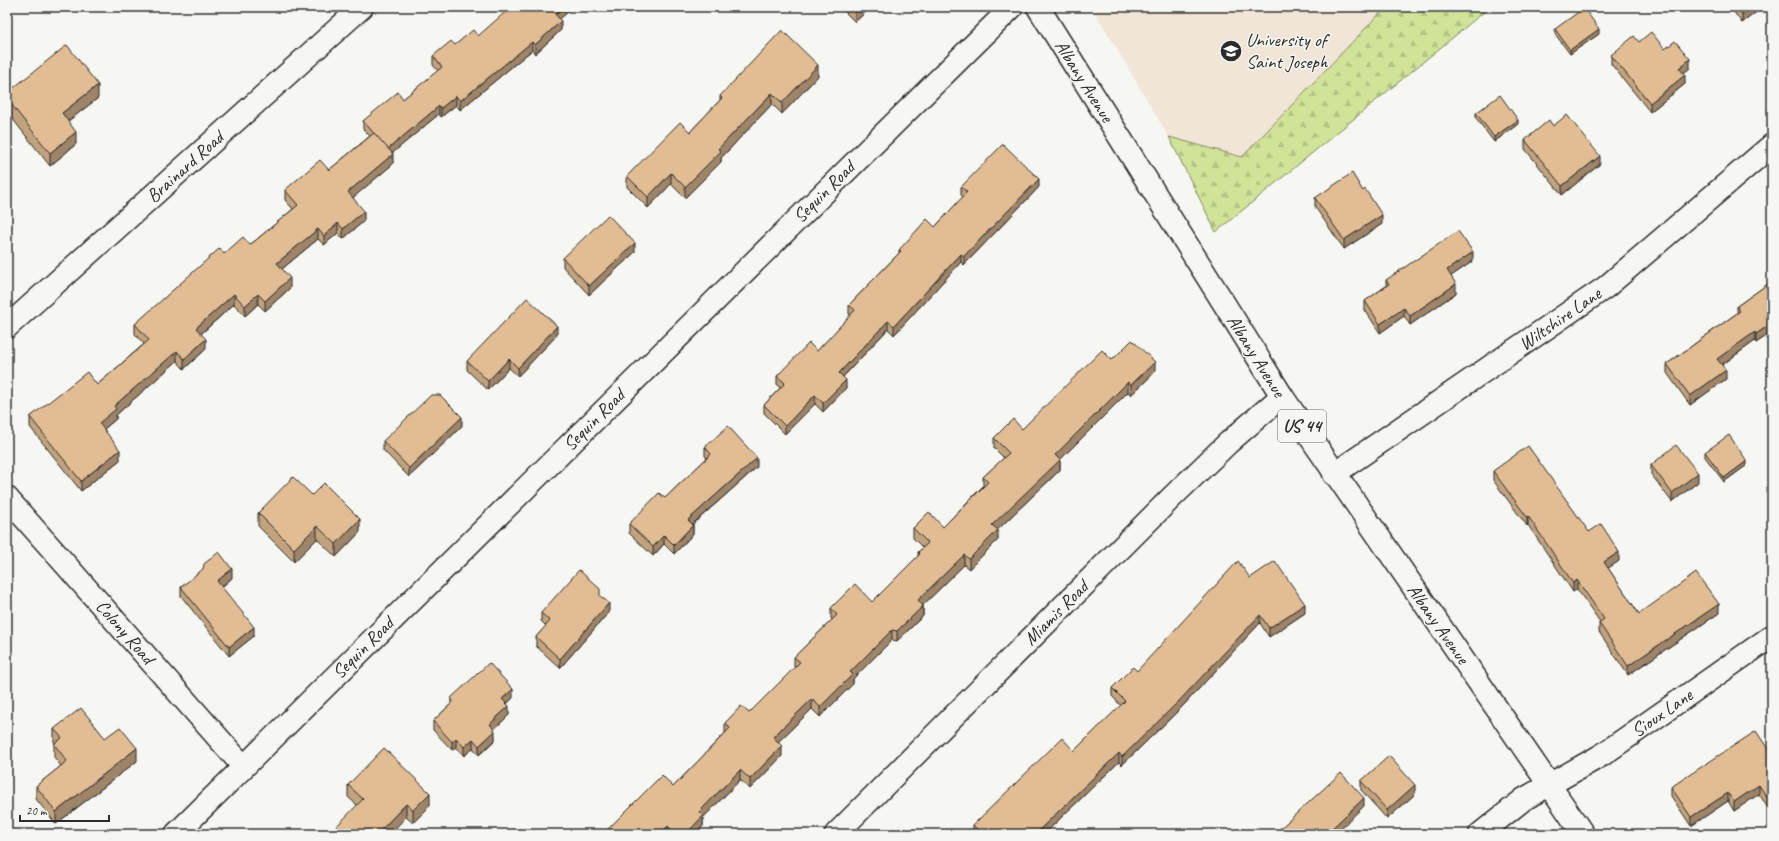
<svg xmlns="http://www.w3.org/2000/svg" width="1779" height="841" font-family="Caveat,sans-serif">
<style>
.built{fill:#f0e5d6}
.forest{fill:url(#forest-firs);stroke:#7e8762}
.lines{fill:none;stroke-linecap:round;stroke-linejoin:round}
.minor-casing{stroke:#2b2b2b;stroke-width:25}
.trunk-casing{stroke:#2b2b2b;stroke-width:25}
.minor{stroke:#f6f6f2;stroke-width:22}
.trunk{stroke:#f6f6f2;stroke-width:22}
.wall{fill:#c2a37e;stroke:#2b2b2b}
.shaded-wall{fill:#9e8467;stroke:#2b2b2b}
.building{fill:#e2bd93;stroke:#2b2b2b}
.labels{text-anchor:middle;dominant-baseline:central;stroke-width:3;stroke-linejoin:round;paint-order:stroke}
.shield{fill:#f6f6f2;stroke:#686867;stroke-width:1}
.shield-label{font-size:18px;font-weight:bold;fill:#2b2b2b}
.poi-label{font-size:19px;fill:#2b2b2b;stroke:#f6f6f2;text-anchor:start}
.street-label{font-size:19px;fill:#2b2b2b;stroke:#f6f6f2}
</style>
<defs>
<pattern id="forest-firs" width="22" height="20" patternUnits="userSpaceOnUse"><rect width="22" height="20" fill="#d1e398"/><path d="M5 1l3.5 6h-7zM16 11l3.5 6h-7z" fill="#b4c383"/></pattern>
</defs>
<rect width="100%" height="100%" fill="#f6f6f2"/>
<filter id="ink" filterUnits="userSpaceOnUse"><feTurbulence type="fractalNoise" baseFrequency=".025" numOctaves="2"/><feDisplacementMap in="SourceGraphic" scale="8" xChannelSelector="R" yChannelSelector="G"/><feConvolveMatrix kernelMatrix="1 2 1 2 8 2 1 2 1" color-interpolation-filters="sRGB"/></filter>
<g filter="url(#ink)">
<path class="built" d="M1092,7H1386L1242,157L1169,137Z"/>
<path class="forest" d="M1386,7H1490L1216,232L1169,137L1242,157Z"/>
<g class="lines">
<g class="minor-casing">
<g id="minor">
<path d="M7,327L362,7"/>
<path d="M1334,474L1606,287L1772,145"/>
<path d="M7,498L243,766"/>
<path d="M176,834L1012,7"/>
<path d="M836,834L1172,497L1228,443L1282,396"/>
<path d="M1480,834L1524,799L1602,755L1772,636"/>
</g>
</g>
<g class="trunk-casing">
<path id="trunk" d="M1038,7L1282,396L1583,834"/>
</g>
<use href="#minor" class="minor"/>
<use href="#trunk" class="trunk"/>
</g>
<g class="wall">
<path d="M568,7V12L559,19L561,30L535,54L532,50L460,110L456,105L441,117L439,114L392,153L393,164L353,197L364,221L343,239L338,233L324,245L318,239L282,269L290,288L265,311L258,304L245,316L234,304L201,334L206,349L184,369L177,361L116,415V419L104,429L120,460L81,491L30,427V417L97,385L144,344L135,334V324L224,254L250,245L293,209L285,200V190L329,170L370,136L363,129V121L403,99L438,71L433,65V56L455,45L478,36Z"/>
<path d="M840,7H871L855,22Z"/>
<path d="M1730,7H1763L1742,23Z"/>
<path d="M1555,29L1599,34L1570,54L1555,34Z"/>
<path d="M1639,42L1665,49L1690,68L1683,73L1685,84L1650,112L1611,64V55Z"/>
<path d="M818,76L782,114L772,104L721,158V162L685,198L671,184L648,208L627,187V176L690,132L720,100V96Z"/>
<path d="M7,93L98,98L68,121L76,144L50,166L7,112Z"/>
<path d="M1476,113L1518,124L1494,142L1476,118Z"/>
<path d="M1553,126L1600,164L1562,195L1525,149V140Z"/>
<path d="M961,187H1039L964,265L961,262L894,335L888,329L843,377L846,388L823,412L815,404L785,434L764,413V405L780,388L777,384V376L817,351L851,315L849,314V305L899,253V250L935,227L963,197L961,195Z"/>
<path d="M1315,198L1382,224L1344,249L1315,207Z"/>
<path d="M635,252L589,295L563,267V258Z"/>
<path d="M1473,261L1451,276L1456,293L1410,325L1404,316L1380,333L1365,310V301L1386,286V280Z"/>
<path d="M1772,281V332L1756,343L1755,341L1722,365L1726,379L1690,405L1667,373V364L1737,313V306Z"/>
<path d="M557,335L518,376L509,368L488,390L467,370V361Z"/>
<path d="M1112,360L1155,372L1131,395L1128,392L1060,460V470L997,530L998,540L969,569L964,565L923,605V616L897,641L892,640L853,679V684L820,717L812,709L778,742L782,756L750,789L740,780L703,818V826L696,834H603L673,787L725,733V723L749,713L795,667H794V657L832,620L831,618V608L872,602L918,556V552L923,548L913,538V528L943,527L983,486V477L1004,458L994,448V438L1022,429Z"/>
<path d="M462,426L409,477L383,450V441Z"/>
<path d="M705,447L757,467L693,524V534L674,554L664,544L653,556L629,533V524L665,498L707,458L705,456Z"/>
<path d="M1705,452L1747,465L1724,482L1705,457Z"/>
<path d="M1651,465L1698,482L1672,502L1651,474Z"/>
<path d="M1493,471L1589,532L1619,561L1608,568L1639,614L1719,613L1628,675L1599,632V623L1600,622L1577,589L1573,592L1528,525L1527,526L1493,480Z"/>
<path d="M312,495L360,532L336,557L317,539L294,562L258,526V513Z"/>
<path d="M232,578L222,587L254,636L229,656L181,596V587Z"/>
<path d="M1250,578L1305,613L1269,637L1260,623L1179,710L1122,765L1119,762L1044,834H973V825L1074,751L1121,706L1112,696V688L1137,671Z"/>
<path d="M600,596L609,612L560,668L536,646V637L546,626L541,621V613Z"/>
<path d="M451,698H513L507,704L509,715L494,729L495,740L479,755L473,748L464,756L456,747L452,750L433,730V721L451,704Z"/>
<path d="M54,729L105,738L137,761L56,824L36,799V786L61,766L54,757V744L55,743L54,742Z"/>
<path d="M1772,755V814L1759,794L1734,811L1728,801L1691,826L1671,796V787Z"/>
<path d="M1361,781L1415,794L1387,819L1361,790Z"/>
<path d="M348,785L430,806L413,823L406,817L357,805L348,797Z"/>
</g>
<g class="shaded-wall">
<path d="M563,7H568V12L555,23V14Z"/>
<path d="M861,7H871L855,22V13Z"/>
<path d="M1752,7H1763L1742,23V14Z"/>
<path d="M561,21V30L535,54V45Z"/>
<path d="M1599,29V34L1570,54V50Z"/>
<path d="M532,42V50L460,110V101Z"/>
<path d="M1690,59V68L1679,77V68Z"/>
<path d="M818,65V76L782,114V103Z"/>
<path d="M1685,75V84L1650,112V103Z"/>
<path d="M98,85V98L62,126V113Z"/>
<path d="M772,93V104L721,158V162L685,198V187L718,149Z"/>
<path d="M456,96V105L441,117V108Z"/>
<path d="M439,106V114L388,157V149Z"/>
<path d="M1518,120V124L1494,142V137Z"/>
<path d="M76,132V144L50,166V153Z"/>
<path d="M393,154V164L348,202V192Z"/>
<path d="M1600,156V164L1562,195V186Z"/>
<path d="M671,173V184L648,208V197Z"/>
<path d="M1039,179V187L964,265V256Z"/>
<path d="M364,211V221L343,239V229Z"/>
<path d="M1382,215V224L1344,249V240Z"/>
<path d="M338,223V233L324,245V236Z"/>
<path d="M318,229V239L277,273V263Z"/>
<path d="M635,243V252L589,295V286Z"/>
<path d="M1473,252V261L1447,279V270Z"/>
<path d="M961,254V262L894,335V326Z"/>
<path d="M290,278V288L265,311V301Z"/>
<path d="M1456,284V293L1410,325V316Z"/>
<path d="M234,294V304L196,338V328Z"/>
<path d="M258,294V304L245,316V306Z"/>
<path d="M1404,308V316L1380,333V324Z"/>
<path d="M888,321V329L839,381V373Z"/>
<path d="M1772,323V332L1756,343V334Z"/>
<path d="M557,326V335L518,376V368Z"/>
<path d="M1755,332V341L1717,368V359Z"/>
<path d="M206,339V349L184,369V359Z"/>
<path d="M177,351V361L116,415V419L99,433V423L114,406Z"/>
<path d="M509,359V368L488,390V381Z"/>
<path d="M1155,362V372L1131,395V385Z"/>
<path d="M1726,370V379L1690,405V396Z"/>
<path d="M846,380V388L823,412V403Z"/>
<path d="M1128,382V392L1060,460V470L992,535V525L1055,455Z"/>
<path d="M815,395V404L785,434V426Z"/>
<path d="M462,417V426L409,477V468Z"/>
<path d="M120,450V460L81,491V481Z"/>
<path d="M757,458V467L688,528V520Z"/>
<path d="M1747,461V465L1724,482V478Z"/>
<path d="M1698,473V482L1672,502V493Z"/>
<path d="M1528,516V525L1527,526V517Z"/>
<path d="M360,519V532L336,557V544Z"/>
<path d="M693,525V534L674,554V545Z"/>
<path d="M317,526V539L294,562V549Z"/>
<path d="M998,530V540L969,569V559Z"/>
<path d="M664,535V544L653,556V547Z"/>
<path d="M1619,552V561L1604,571V562Z"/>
<path d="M964,555V565L918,610V600Z"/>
<path d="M232,569V578L217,590V581Z"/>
<path d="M1577,580V589L1573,592V583Z"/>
<path d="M609,603V612L560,668V659Z"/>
<path d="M1305,604V613L1269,637V628Z"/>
<path d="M1719,604V613L1628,675V666Z"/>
<path d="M923,606V616L897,641V631Z"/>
<path d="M1260,615V623L1179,710L1122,765V757Z"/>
<path d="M254,627V636L229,656V647Z"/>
<path d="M892,630V640L853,679V684L820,717V707L850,672Z"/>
<path d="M513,689V698L502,708V699Z"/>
<path d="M812,699V709L773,747V737Z"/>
<path d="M509,706V715L490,733V724Z"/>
<path d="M495,731V740L479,755V746Z"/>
<path d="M456,738V747L452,750V742Z"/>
<path d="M473,739V748L464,756V747Z"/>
<path d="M782,746V756L750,789V779Z"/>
<path d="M137,748V761L56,824V812Z"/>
<path d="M1119,753V762L1044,834H1035Z"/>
<path d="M740,770V780L703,818V826L696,834H686L699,812Z"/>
<path d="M1415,785V794L1387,819V810Z"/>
<path d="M1759,785V794L1734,811V802Z"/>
<path d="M430,793V806L413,823V810Z"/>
<path d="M1728,793V801L1691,826V817Z"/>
<path d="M1364,798V806L1335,834H1326Z"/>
<path d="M406,804V817L390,834H377Z"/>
<path d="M668,826V834H660Z"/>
</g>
<g class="building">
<path d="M511,7H563L555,14L561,21L535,45L532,42L460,101L456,96L441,108L439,106L388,149L363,121L398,92L403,99L442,67L433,56L451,41L455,45L473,30L478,36Z"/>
<path d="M849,7H861L855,13Z"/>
<path d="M1737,7H1752L1742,14Z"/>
<path d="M1584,8L1599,29L1570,50L1555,29Z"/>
<path d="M782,30L818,65L782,103L772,93L718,149L721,151L685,187L671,173L648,197L627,176L680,122L690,132L722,98L720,96Z"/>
<path d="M1651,32L1665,49L1675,41L1690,59L1679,68L1685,75L1650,103L1611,55L1634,36L1639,42Z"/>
<path d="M67,45L98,85L62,113L76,132L50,153L7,99V93Z"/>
<path d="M1500,95L1518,120L1494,137L1476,113Z"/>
<path d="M1567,115L1600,156L1562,186L1525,140L1549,120L1553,126Z"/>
<path d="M374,133L393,154L348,192L364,211L343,229L338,223L324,236L318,229L277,263L290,278L265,301L258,294L245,306L234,294L196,328L206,339L184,359L177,351L114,406L116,409L99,423L120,450L81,481L30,417L87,372L97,385L149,340L135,324L220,248L224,254L243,237L250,245L298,205L285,190L320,160L329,170Z"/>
<path d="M1003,144L1039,179L964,256L961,254L894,326L888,321L839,373L846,380L823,403L815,395L785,426L764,405L785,383L777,376L809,343L817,351L855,310L849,305L901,251L899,250L927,219L935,227L967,192L961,187Z"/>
<path d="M1352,173L1363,191L1365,189L1382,215L1344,240L1315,198Z"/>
<path d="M608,215L635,243L589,286L563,258Z"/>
<path d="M1458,231L1473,252L1447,270L1456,284L1410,316L1404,308L1380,324L1365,301L1389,284L1386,280Z"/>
<path d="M1772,281V323L1756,334L1755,332L1717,359L1726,370L1690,396L1667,364L1740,311L1737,306Z"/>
<path d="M527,298L557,326L518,368L509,359L488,381L467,361Z"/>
<path d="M1132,340L1155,362L1131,385L1128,382L1055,455L1060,460L992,525L998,530L969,559L964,555L918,600L923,606L897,631L892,630L850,672L853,674L820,707L812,699L773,737L782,746L750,779L740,770L699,812L703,816L686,834H676L668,826L660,834H603L662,775L673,787L730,728L725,723L741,706L749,713L800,662L794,657L837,615L831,608L855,584L872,602L920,554L918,552L928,543L913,528L929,512L943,527L988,482L983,477L1009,453L994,438L1013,419L1022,429L1102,350L1112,360Z"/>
<path d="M431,395H440L462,417L409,468L383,441Z"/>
<path d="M728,426L757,458L688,520L693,525L674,545L664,535L653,547L629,524L659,493L665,498L711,454L705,447Z"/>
<path d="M1729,435L1747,461L1724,478L1705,452Z"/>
<path d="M1676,445L1698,473L1672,493L1651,465Z"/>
<path d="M1528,446L1589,532L1601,524L1619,552L1604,562L1639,614L1696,573L1719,604L1628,666L1599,623L1604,619L1577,580L1573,583L1528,516L1527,517L1493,471Z"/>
<path d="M293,477L312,495L324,483L360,519L336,544L317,526L294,549L258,513Z"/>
<path d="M219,552L232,569L217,581L254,627L229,647L181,587L203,569L204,564Z"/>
<path d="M1238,561L1250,578L1275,561L1305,604L1269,628L1260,615L1179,701L1122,757L1119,753L1035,834H980L981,833L973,825L1062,738L1074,751L1125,701L1112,688L1133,667L1137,671Z"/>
<path d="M579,570L600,589V596L609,603L560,659L536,637L550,621L541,613Z"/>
<path d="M489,663L513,689L502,699L509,706L490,724L495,731L479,746L473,739L464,747L456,738L452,742L433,721L453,702L451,698Z"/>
<path d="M81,708L105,738L120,727L137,748L56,812L36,786L67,761L54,744L62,738L54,729Z"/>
<path d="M1756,731L1772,755V805L1759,785L1734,802L1728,793L1691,817L1671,787Z"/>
<path d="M384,748L430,793L413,810L406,804L377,834H329L363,799L348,785Z"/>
<path d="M1389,756L1415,785L1387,810L1361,781Z"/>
<path d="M1341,773L1364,798L1326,834H1274Z"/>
</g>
</g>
<defs>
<g id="university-disc" transform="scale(1.15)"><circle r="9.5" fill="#2b2b2b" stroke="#f6f6f2"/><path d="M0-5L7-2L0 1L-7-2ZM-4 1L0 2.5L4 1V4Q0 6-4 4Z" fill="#fff"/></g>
</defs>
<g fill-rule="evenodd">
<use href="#university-disc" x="1231" y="51"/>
</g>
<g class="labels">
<rect class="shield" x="1278" y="410" width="48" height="32" rx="3"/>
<g class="shield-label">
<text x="1302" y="426">US 44</text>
</g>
<g class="poi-label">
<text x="1246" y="40">University of<tspan x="1246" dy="22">Saint Joseph</tspan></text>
</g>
<g class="street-label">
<text transform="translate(1084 81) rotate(58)">Albany Avenue</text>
<text transform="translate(185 167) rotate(-42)">Brainard Road</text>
<text transform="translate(824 192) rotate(-45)">Sequin Road</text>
<text transform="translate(1560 319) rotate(-35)">Wiltshire Lane</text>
<text transform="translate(1256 356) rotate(58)">Albany Avenue</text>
<text transform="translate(594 420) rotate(-45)">Sequin Road</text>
<text transform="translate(1056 613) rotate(-45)">Miamis Road</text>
<text transform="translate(1438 624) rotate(55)">Albany Avenue</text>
<text transform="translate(125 632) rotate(49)">Colony Road</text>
<text transform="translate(363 648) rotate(-45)">Sequin Road</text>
<text transform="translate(1662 713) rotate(-35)">Sioux Lane</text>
</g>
</g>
<rect width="1779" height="841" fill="none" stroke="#f6f6f2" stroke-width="24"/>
<rect x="12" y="12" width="1755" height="817" fill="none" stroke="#2b2b2b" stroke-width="1.5" filter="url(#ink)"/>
<path d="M20 815v6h89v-6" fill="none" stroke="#2b2b2b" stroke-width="2"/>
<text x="26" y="815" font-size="12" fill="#2b2b2b" stroke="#f6f6f2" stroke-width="3" paint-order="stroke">20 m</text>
</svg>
